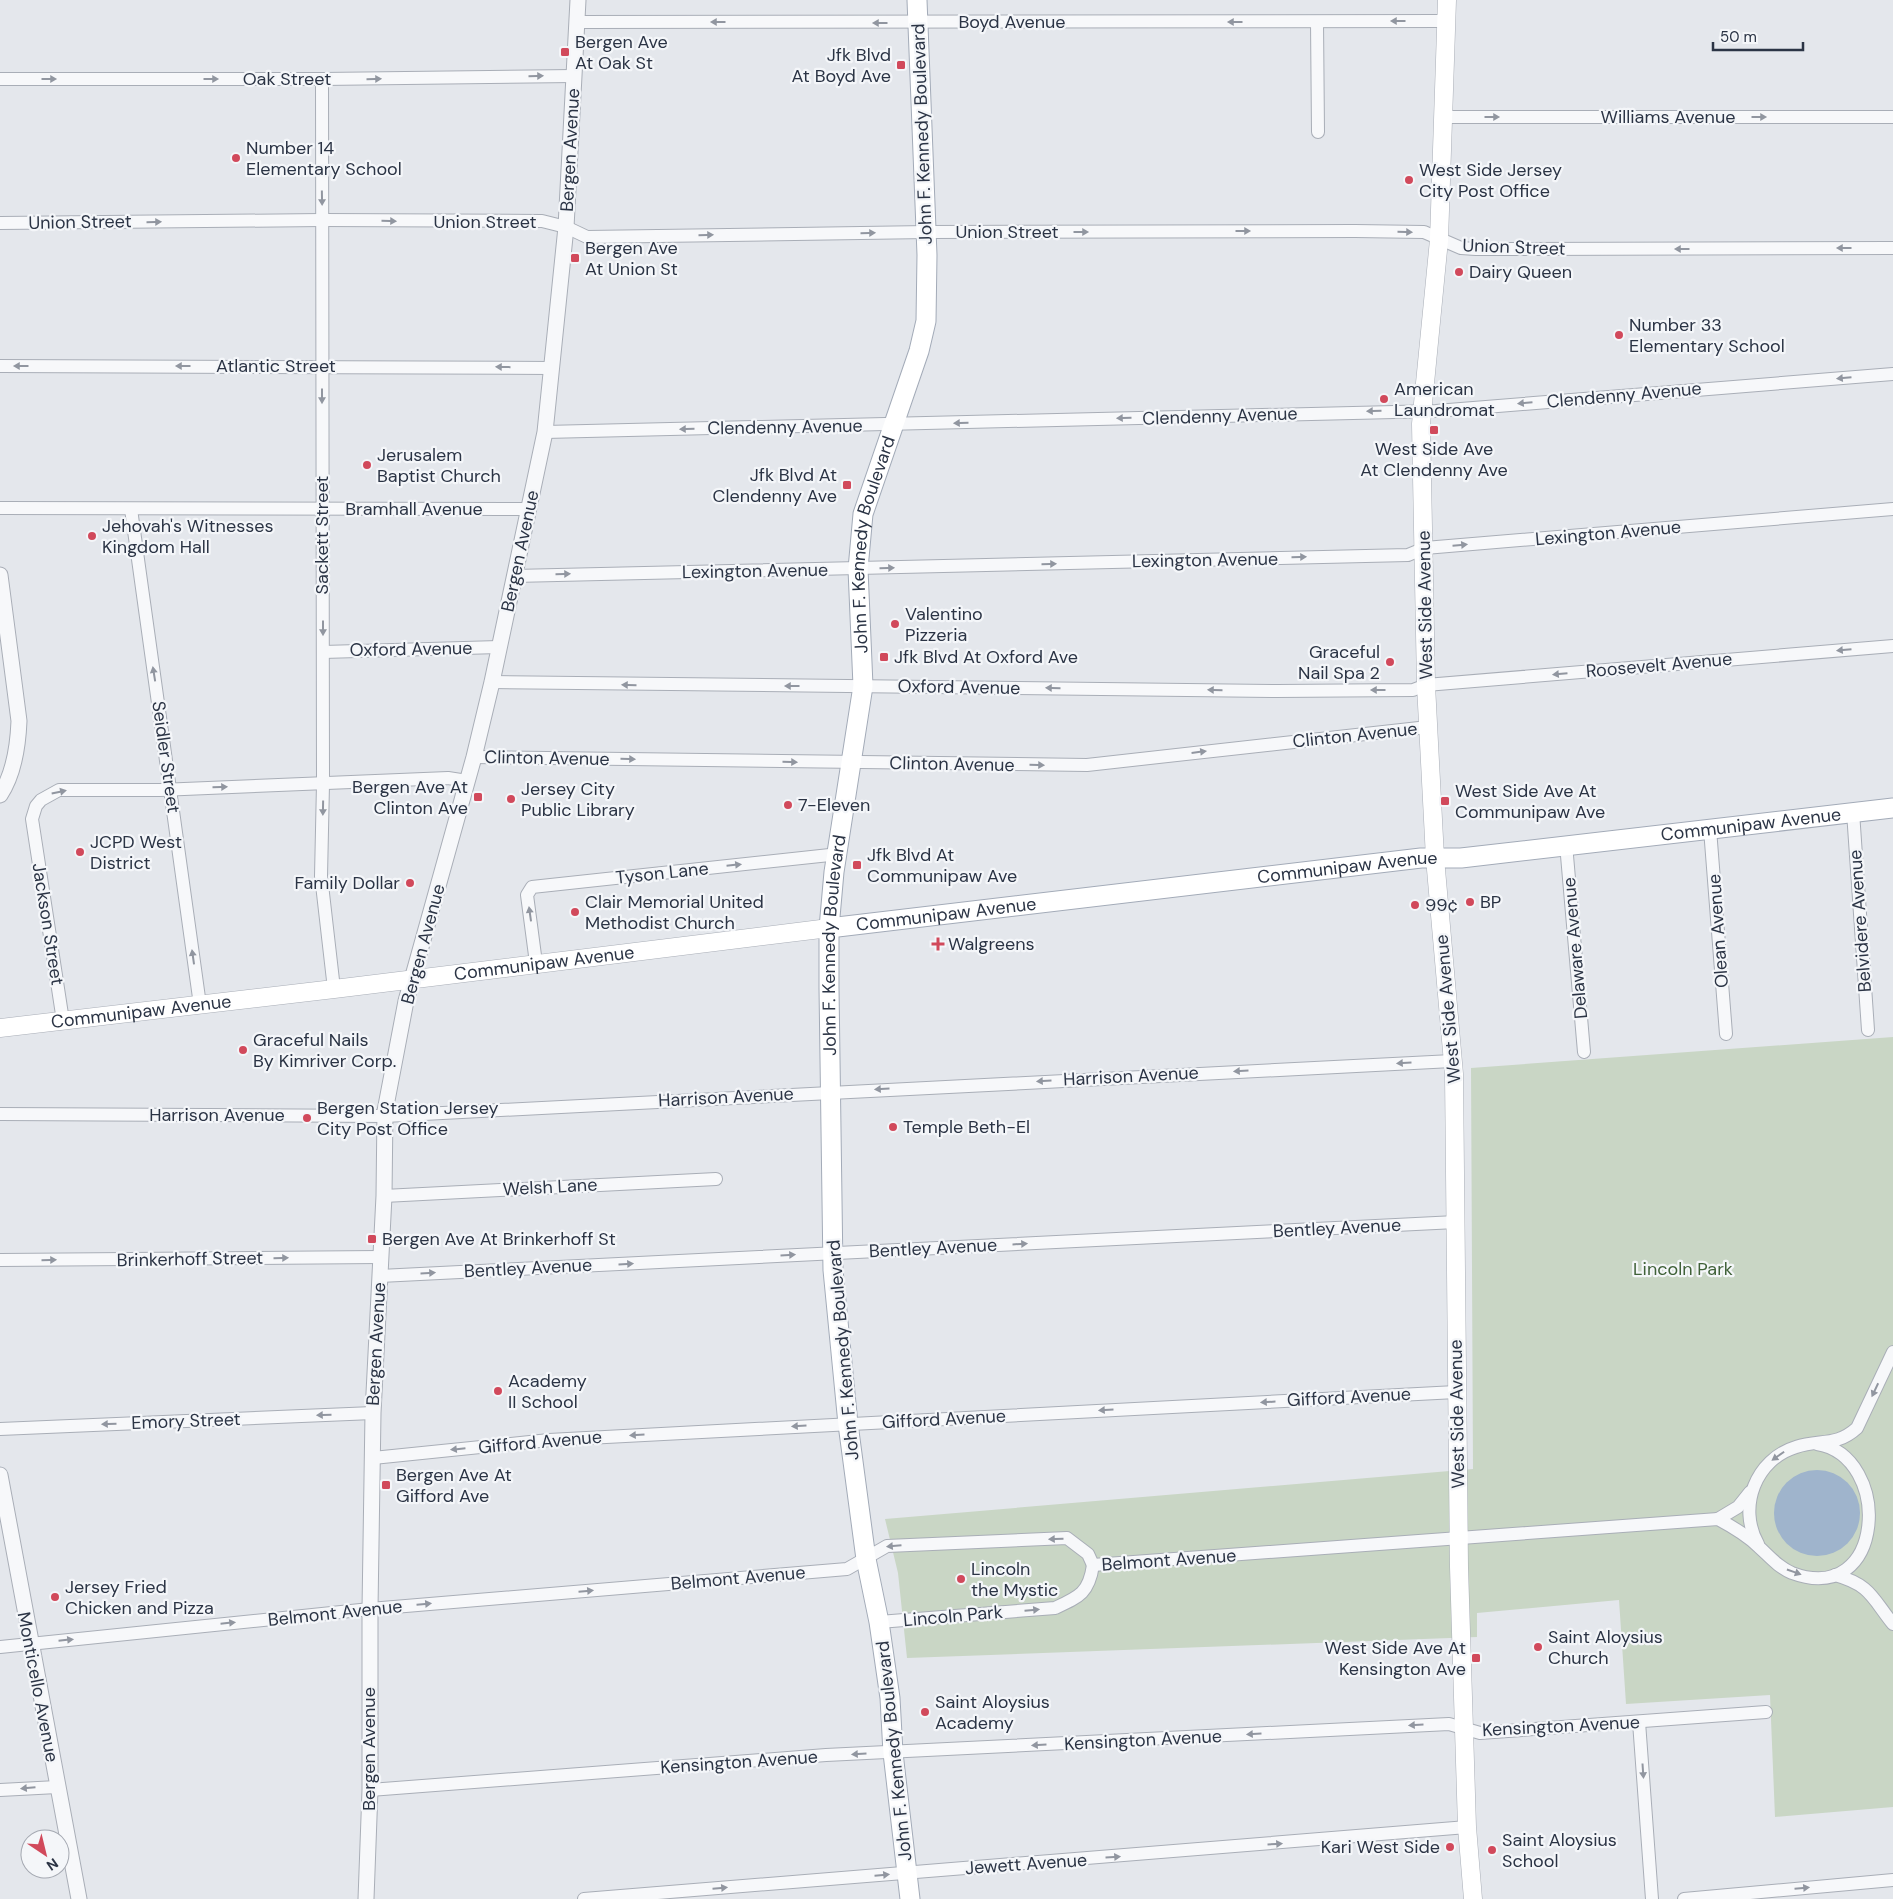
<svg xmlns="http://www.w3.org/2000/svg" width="1893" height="1899" font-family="'DM Sans',sans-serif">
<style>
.green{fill:#c9d6c5}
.water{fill:#9fb4cc}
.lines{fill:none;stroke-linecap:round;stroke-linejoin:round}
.minor-casing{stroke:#a9aeb7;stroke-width:14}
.tertiary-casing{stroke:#a9aeb7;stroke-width:17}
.secondary-casing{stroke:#a9aeb7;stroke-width:19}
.primary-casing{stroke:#a3abb8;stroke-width:21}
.minor{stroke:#f7f8fa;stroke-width:12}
.tertiary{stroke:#f7f8fa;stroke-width:15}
.secondary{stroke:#fff;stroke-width:18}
.primary{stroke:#fff;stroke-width:19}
.oneway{fill:#9196a0}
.poi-dot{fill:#d1495b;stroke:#f4f6f9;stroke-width:2}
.labels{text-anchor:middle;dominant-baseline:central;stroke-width:4.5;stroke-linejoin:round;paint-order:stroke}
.street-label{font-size:18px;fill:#2b3445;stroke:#f4f6f9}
.poi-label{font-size:18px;fill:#2b3445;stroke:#f4f6f9;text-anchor:start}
.park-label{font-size:18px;fill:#3f6138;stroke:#f4f6f9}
</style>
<rect width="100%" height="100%" fill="#e4e7ec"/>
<path class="green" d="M1893,1037V1807L1775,1817L1770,1695L1626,1704L1619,1600L1477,1613V1637L907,1658L898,1573L885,1519L1473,1469L1471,1068Z"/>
<circle class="water" cx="1817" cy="1513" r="43"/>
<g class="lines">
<g class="minor-casing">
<g id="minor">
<path d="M577,22L1446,21"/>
<path d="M1317,22L1318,132"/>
<path d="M0,79H322L574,76"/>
<path d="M322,79L323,784L321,876L334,989"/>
<path d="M1443,117H1893"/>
<path d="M0,223L322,220L542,221L566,227L587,237L927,232L1355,231L1424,232L1461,248L1476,249L1893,248"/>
<path d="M0,366L552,368"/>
<path d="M545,432L1436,411L1893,374"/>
<path d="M0,508L528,509"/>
<path d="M131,509L200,1005"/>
<path d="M514,576L1408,555L1425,548L1893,509"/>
<path d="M323,652L499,647"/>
<path d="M492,682L1277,691L1413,690L1426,685L1893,646"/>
<path d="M474,757L1087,765L1428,727"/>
<path d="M1853,812L1868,1030"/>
<path d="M1710,829L1726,1034"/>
<path d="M1566,844L1584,1052"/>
<path d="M536,963L527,895L532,887L839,854"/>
<path d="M63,1021L32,819L36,806L41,800L59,790H160L448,778L467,781"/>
<path d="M0,1114L385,1116L1452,1061"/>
<path d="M384,1196L716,1179"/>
<path d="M0,1260L380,1257"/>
<path d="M380,1276L1456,1222"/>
<path d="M0,1429L373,1413"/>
<path d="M373,1458L549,1440L1456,1392"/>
<path d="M1718,1519L1738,1507L1750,1492"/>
<path d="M1758,1544C1737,1507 1756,1459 1796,1447C1820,1439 1836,1447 1857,1428L1893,1352"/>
<path d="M1093,1565L1718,1519C1733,1527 1747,1535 1759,1547C1770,1557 1778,1567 1792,1573C1886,1608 1893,1456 1817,1444"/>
<path d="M1835,1575C1871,1585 1872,1598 1893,1624"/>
<path d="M879,1622L1055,1608C1079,1597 1089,1593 1093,1565"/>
<path d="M0,1647L370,1609L847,1569L887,1546L1067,1538L1088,1554L1093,1565"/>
<path d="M1639,1722L1652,1899"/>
<path d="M0,1790L57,1787"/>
<path d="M370,1790L826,1755L1449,1724L1480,1733L1766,1712"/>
<path d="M584,1899L1467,1827"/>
<path d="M1684,1899L1893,1880"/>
</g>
</g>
<g class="tertiary-casing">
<g id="tertiary">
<path d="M0,575L19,721C18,746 14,774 0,795"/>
<path d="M0,1475L79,1899"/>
<path d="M366,1899L370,1790V1609L373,1413L384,1196L385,1111L406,1001L474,757L492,682L545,432L566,227L578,0"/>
</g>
</g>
<g class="secondary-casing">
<g id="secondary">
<path d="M1447,0L1439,240L1421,424L1426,685L1435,858L1454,1074L1459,1567L1467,1827L1473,1899"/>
<path id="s1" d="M0,1028L334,989L829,928"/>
</g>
</g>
<g class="primary-casing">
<g id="primary">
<path id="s2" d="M829,928L1421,858H1461L1893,808"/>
<path id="s3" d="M910,1899L893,1753L890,1698L879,1622L866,1559L848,1424L833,1270L829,988V928L834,872L863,686L858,569L863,514L919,351L926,321L927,255L917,0"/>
</g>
</g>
<use href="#minor" class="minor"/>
<use href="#tertiary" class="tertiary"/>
<use href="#secondary" class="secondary"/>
<use href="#primary" class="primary"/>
</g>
<defs><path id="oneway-solid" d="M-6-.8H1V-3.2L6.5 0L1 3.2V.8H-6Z" transform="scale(1.25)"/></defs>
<g class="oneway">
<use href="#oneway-solid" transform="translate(1398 21) rotate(180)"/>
<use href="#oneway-solid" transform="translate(718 22) rotate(-180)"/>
<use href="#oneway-solid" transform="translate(1235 22) rotate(180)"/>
<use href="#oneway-solid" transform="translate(880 23) rotate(-180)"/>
<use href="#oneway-solid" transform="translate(536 76) rotate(-1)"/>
<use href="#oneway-solid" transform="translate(49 79)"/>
<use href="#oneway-solid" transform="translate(211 79)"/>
<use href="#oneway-solid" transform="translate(374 79) rotate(-1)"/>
<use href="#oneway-solid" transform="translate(1492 117)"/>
<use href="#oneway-solid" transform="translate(1759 117)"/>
<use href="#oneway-solid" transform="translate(322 198) rotate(89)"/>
<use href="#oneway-solid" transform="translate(389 221) rotate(1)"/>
<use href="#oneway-solid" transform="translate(154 222) rotate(-1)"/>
<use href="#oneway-solid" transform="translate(1243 231)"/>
<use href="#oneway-solid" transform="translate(1081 232)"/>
<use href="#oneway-solid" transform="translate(1405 232) rotate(1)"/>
<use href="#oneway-solid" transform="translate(868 233) rotate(-1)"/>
<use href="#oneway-solid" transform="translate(706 235) rotate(-1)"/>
<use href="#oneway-solid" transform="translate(1844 248) rotate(180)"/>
<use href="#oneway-solid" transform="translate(1682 249) rotate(180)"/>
<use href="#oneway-solid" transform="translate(21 366) rotate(180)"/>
<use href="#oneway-solid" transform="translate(183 366) rotate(180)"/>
<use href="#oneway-solid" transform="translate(503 367) rotate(-179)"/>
<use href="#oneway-solid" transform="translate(1844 378) rotate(175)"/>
<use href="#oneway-solid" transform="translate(322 396) rotate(90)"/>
<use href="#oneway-solid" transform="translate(1525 403) rotate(175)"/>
<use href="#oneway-solid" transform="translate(1374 411) rotate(178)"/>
<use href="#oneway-solid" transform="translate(1124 418) rotate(178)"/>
<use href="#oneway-solid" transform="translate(961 423) rotate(178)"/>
<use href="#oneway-solid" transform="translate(687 429) rotate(179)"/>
<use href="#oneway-solid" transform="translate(1460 545) rotate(-5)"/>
<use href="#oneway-solid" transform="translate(1299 557) rotate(-1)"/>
<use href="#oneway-solid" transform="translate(1049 564) rotate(-1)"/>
<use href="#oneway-solid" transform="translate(887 568) rotate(-2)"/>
<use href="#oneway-solid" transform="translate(563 574) rotate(-1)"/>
<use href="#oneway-solid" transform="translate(323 628) rotate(90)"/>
<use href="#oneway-solid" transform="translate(1844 650) rotate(175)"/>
<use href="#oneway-solid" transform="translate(154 674) rotate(-99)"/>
<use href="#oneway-solid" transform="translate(1560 674) rotate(175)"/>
<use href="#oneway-solid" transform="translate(629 685) rotate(-179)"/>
<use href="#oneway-solid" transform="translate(792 686) rotate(-180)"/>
<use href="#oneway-solid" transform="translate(1053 688) rotate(-179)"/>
<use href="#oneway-solid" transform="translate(1215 690) rotate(-179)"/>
<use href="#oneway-solid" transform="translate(1378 690) rotate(180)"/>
<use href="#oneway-solid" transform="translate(1199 752) rotate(-7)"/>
<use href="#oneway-solid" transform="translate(628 759) rotate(1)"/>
<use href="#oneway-solid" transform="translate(790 762) rotate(1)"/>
<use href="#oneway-solid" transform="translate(1037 765) rotate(1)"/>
<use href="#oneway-solid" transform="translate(220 787) rotate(-2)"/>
<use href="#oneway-solid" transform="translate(59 792) rotate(-12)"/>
<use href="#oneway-solid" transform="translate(323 808) rotate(91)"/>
<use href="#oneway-solid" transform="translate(734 865) rotate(-6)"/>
<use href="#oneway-solid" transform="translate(530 914) rotate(-98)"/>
<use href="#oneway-solid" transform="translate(193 957) rotate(-98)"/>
<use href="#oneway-solid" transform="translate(1404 1063) rotate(177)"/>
<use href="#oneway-solid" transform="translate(1241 1071) rotate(177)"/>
<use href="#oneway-solid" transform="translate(1044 1081) rotate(177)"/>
<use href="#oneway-solid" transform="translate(882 1089) rotate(177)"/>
<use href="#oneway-solid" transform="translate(1020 1244) rotate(-3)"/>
<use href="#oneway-solid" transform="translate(788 1255) rotate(-3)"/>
<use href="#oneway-solid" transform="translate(281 1258) rotate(-1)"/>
<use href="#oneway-solid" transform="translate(49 1260) rotate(-1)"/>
<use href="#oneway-solid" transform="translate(626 1264) rotate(-3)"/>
<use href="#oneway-solid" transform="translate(428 1273) rotate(-3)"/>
<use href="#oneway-solid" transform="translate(1875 1390) rotate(115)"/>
<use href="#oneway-solid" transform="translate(1268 1402) rotate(177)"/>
<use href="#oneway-solid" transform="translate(1106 1410) rotate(177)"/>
<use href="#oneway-solid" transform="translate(324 1415) rotate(178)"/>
<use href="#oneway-solid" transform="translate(109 1424) rotate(178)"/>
<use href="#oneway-solid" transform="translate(799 1426) rotate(177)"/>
<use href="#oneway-solid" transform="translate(637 1435) rotate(177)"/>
<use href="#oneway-solid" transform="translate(458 1449) rotate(174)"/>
<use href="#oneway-solid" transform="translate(1778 1456) rotate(145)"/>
<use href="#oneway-solid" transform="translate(1056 1539) rotate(178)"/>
<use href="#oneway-solid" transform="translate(894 1546) rotate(175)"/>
<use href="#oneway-solid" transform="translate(1794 1572) rotate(19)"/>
<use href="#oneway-solid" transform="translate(586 1591) rotate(-5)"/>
<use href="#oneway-solid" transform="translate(424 1604) rotate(-5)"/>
<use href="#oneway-solid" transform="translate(1032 1610) rotate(-5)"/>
<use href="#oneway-solid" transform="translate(228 1623) rotate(-6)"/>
<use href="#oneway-solid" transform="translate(66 1640) rotate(-6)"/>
<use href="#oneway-solid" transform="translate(1416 1725) rotate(177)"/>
<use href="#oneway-solid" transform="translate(1254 1734) rotate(177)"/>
<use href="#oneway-solid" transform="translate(1039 1745) rotate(177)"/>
<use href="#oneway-solid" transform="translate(859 1754) rotate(177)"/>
<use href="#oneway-solid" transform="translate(1643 1771) rotate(86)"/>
<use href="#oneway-solid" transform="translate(28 1788) rotate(175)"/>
<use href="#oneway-solid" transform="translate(1275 1844) rotate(-4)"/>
<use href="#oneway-solid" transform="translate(1113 1857) rotate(-4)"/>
<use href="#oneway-solid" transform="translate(882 1875) rotate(-5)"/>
<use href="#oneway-solid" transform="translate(720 1888) rotate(-5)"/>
<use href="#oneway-solid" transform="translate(1802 1888) rotate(-5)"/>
</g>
<g class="poi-dot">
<rect x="560" y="47" width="10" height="10" rx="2.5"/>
<rect x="896" y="60" width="10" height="10" rx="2.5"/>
<circle cx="236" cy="158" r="5"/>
<circle cx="1409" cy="180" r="5"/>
<rect x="570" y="253" width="10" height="10" rx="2.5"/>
<circle cx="1459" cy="272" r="5"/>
<circle cx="1619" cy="335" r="5"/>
<circle cx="1384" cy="399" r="5"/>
<rect x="1429" y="425" width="10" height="10" rx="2.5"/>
<circle cx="367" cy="465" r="5"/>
<rect x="842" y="480" width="10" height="10" rx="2.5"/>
<circle cx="92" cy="536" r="5"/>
<circle cx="895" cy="624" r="5"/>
<rect x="879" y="652" width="10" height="10" rx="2.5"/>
<circle cx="1390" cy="662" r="5"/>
<rect x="473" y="792" width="10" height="10" rx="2.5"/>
<circle cx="511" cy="799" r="5"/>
<rect x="1440" y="796" width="10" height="10" rx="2.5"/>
<circle cx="788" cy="805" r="5"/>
<circle cx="80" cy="852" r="5"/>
<rect x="852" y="860" width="10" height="10" rx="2.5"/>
<circle cx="410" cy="883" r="5"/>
<circle cx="1470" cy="902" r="5"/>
<circle cx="1415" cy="905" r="5"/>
<circle cx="575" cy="912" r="5"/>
<path d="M935.5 936.5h5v5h5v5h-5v5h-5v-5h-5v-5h5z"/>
<circle cx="243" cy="1050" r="5"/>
<circle cx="307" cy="1118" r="5"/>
<circle cx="893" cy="1127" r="5"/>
<rect x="367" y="1234" width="10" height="10" rx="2.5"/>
<circle cx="498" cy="1391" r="5"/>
<rect x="381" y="1480" width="10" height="10" rx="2.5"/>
<circle cx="961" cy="1579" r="5"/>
<circle cx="55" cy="1597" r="5"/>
<circle cx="1538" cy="1647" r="5"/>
<rect x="1471" y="1653" width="10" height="10" rx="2.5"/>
<circle cx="925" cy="1712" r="5"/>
<circle cx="1450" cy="1847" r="5"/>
<circle cx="1492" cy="1850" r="5"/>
</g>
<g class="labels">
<g class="street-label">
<text x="1012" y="22">Boyd Avenue</text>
<text x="287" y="79">Oak Street</text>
<text x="1668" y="117">Williams Avenue</text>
<text transform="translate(922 134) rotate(-92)">John F. Kennedy Boulevard</text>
<text transform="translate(570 150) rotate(-87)">Bergen Avenue</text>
<text transform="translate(80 222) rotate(-1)">Union Street</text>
<text x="485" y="222">Union Street</text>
<text x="1007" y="232">Union Street</text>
<text transform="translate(1514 247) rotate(2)">Union Street</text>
<text x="276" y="366">Atlantic Street</text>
<text transform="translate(1624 395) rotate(-5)">Clendenny Avenue</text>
<text transform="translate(1220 416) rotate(-2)">Clendenny Avenue</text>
<text transform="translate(785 427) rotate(-1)">Clendenny Avenue</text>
<text x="414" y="509">Bramhall Avenue</text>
<text transform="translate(1608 533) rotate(-5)">Lexington Avenue</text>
<text transform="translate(322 535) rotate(-90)">Sackett Street</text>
<text stroke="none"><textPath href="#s3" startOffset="1364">John F. Kennedy Boulevard</textPath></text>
<text transform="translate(520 551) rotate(-78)">Bergen Avenue</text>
<text transform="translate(1205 560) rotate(-1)">Lexington Avenue</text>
<text transform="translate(755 571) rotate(-1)">Lexington Avenue</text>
<text transform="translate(1425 605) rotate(-91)">West Side Avenue</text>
<text transform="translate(411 649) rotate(-1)">Oxford Avenue</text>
<text transform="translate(1659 665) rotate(-5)">Roosevelt Avenue</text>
<text transform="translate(959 687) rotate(1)">Oxford Avenue</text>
<text transform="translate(1355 735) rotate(-6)">Clinton Avenue</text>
<text transform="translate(166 757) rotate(82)">Seidler Street</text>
<text transform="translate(547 758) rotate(1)">Clinton Avenue</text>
<text transform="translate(952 764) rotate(1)">Clinton Avenue</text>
<text stroke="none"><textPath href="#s2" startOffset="928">Communipaw Avenue</textPath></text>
<text stroke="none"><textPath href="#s2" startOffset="522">Communipaw Avenue</textPath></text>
<text transform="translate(662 873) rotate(-6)">Tyson Lane</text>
<text stroke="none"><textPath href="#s2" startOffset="118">Communipaw Avenue</textPath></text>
<text transform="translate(1860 921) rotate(-94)">Belvidere Avenue</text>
<text transform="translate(48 924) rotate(81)">Jackson Street</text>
<text transform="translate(1718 931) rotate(-94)">Olean Avenue</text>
<text transform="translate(423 944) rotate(-75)">Bergen Avenue</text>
<text stroke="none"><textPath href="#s3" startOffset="959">John F. Kennedy Boulevard</textPath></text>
<text transform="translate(1575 948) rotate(-95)">Delaware Avenue</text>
<text stroke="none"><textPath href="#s1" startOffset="548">Communipaw Avenue</textPath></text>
<text transform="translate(1448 1009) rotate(-95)">West Side Avenue</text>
<text stroke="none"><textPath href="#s1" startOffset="142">Communipaw Avenue</textPath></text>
<text transform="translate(1131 1076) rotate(-3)">Harrison Avenue</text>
<text transform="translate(726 1097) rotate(-3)">Harrison Avenue</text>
<text x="217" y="1115">Harrison Avenue</text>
<text transform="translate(550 1187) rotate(-3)">Welsh Lane</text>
<text transform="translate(1337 1228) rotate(-3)">Bentley Avenue</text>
<text transform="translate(933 1248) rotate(-3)">Bentley Avenue</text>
<text transform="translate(190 1259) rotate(-1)">Brinkerhoff Street</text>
<text transform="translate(528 1268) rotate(-3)">Bentley Avenue</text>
<text transform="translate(376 1344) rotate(-87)">Bergen Avenue</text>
<text transform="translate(843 1350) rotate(-95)">John F. Kennedy Boulevard</text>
<text transform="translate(1349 1397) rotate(-3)">Gifford Avenue</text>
<text transform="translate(1457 1414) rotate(-91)">West Side Avenue</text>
<text transform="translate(944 1419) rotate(-3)">Gifford Avenue</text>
<text transform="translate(186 1421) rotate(-2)">Emory Street</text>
<text transform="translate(540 1442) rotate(-5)">Gifford Avenue</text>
<text transform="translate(1169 1560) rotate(-4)">Belmont Avenue</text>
<text transform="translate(738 1578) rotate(-5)">Belmont Avenue</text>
<text transform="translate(335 1613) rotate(-6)">Belmont Avenue</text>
<text transform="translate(953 1616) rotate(-5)">Lincoln Park</text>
<text transform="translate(38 1687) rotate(79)">Monticello Avenue</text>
<text transform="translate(1561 1726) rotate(-3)">Kensington Avenue</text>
<text transform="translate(1143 1740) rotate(-3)">Kensington Avenue</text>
<text transform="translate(369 1749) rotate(-90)">Bergen Avenue</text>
<text transform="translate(894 1751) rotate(-96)">John F. Kennedy Boulevard</text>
<text transform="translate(739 1762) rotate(-4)">Kensington Avenue</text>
<text transform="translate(1026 1864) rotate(-4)">Jewett Avenue</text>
</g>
<g class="poi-label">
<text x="575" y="42">Bergen Ave<tspan x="575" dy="21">At Oak St</tspan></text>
<text x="891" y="55" text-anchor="end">Jfk Blvd<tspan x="891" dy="21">At Boyd Ave</tspan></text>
<text x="246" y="148">Number 14<tspan x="246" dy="21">Elementary School</tspan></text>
<text x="1419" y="170">West Side Jersey<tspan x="1419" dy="21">City Post Office</tspan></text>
<text x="585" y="248">Bergen Ave<tspan x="585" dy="21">At Union St</tspan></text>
<text x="1469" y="272">Dairy Queen</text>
<text x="1629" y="325">Number 33<tspan x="1629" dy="21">Elementary School</tspan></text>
<text x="1394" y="389">American<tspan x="1394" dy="21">Laundromat</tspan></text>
<text x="1434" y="449" text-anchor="middle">West Side Ave<tspan x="1434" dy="21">At Clendenny Ave</tspan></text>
<text x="377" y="455">Jerusalem<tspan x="377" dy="21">Baptist Church</tspan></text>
<text x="837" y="475" text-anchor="end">Jfk Blvd At<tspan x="837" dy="21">Clendenny Ave</tspan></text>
<text x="102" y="526">Jehovah's Witnesses<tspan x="102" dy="21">Kingdom Hall</tspan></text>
<text x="905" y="614">Valentino<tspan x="905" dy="21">Pizzeria</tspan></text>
<text x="1380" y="652" text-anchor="end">Graceful<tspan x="1380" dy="21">Nail Spa 2</tspan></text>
<text x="894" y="657">Jfk Blvd At Oxford Ave</text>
<text x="468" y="787" text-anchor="end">Bergen Ave At<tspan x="468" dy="21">Clinton Ave</tspan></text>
<text x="521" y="789">Jersey City<tspan x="521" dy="21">Public Library</tspan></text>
<text x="1455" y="791">West Side Ave At<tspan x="1455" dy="21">Communipaw Ave</tspan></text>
<text x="798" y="805">7-Eleven</text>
<text x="90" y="842">JCPD West<tspan x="90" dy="21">District</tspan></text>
<text x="867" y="855">Jfk Blvd At<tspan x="867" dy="21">Communipaw Ave</tspan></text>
<text x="400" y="883" text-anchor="end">Family Dollar</text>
<text x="585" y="902">Clair Memorial United<tspan x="585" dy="21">Methodist Church</tspan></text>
<text x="1480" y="902">BP</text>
<text x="1425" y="905">99¢</text>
<text x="948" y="944">Walgreens</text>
<text x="253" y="1040">Graceful Nails<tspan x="253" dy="21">By Kimriver Corp.</tspan></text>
<text x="317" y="1108">Bergen Station Jersey<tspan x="317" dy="21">City Post Office</tspan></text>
<text x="903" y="1127">Temple Beth-El</text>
<text x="382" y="1239">Bergen Ave At Brinkerhoff St</text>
<text x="508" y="1381">Academy<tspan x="508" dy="21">II School</tspan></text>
<text x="396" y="1475">Bergen Ave At<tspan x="396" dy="21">Gifford Ave</tspan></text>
<text x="971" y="1569">Lincoln<tspan x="971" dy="21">the Mystic</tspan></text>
<text x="65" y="1587">Jersey Fried<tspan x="65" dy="21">Chicken and Pizza</tspan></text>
<text x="1548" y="1637">Saint Aloysius<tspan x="1548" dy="21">Church</tspan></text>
<text x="1466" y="1648" text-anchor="end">West Side Ave At<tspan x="1466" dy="21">Kensington Ave</tspan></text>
<text x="935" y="1702">Saint Aloysius<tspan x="935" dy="21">Academy</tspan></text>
<text x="1502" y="1840">Saint Aloysius<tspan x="1502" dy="21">School</tspan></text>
<text x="1440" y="1847" text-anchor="end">Kari West Side</text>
</g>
<g class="park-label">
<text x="1683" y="1269">Lincoln Park</text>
</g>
</g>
<g transform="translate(45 1854) rotate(145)"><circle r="24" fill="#f4f6f9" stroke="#a4a8b1"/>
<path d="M0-4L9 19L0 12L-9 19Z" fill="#d1495b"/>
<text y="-8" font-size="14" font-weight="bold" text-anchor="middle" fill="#2b3445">N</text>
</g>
<path d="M1713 42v8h90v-8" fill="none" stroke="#2b3445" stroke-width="2.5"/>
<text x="1720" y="42" font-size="15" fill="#2b3445" stroke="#f4f6f9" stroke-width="4" paint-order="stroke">50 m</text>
</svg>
